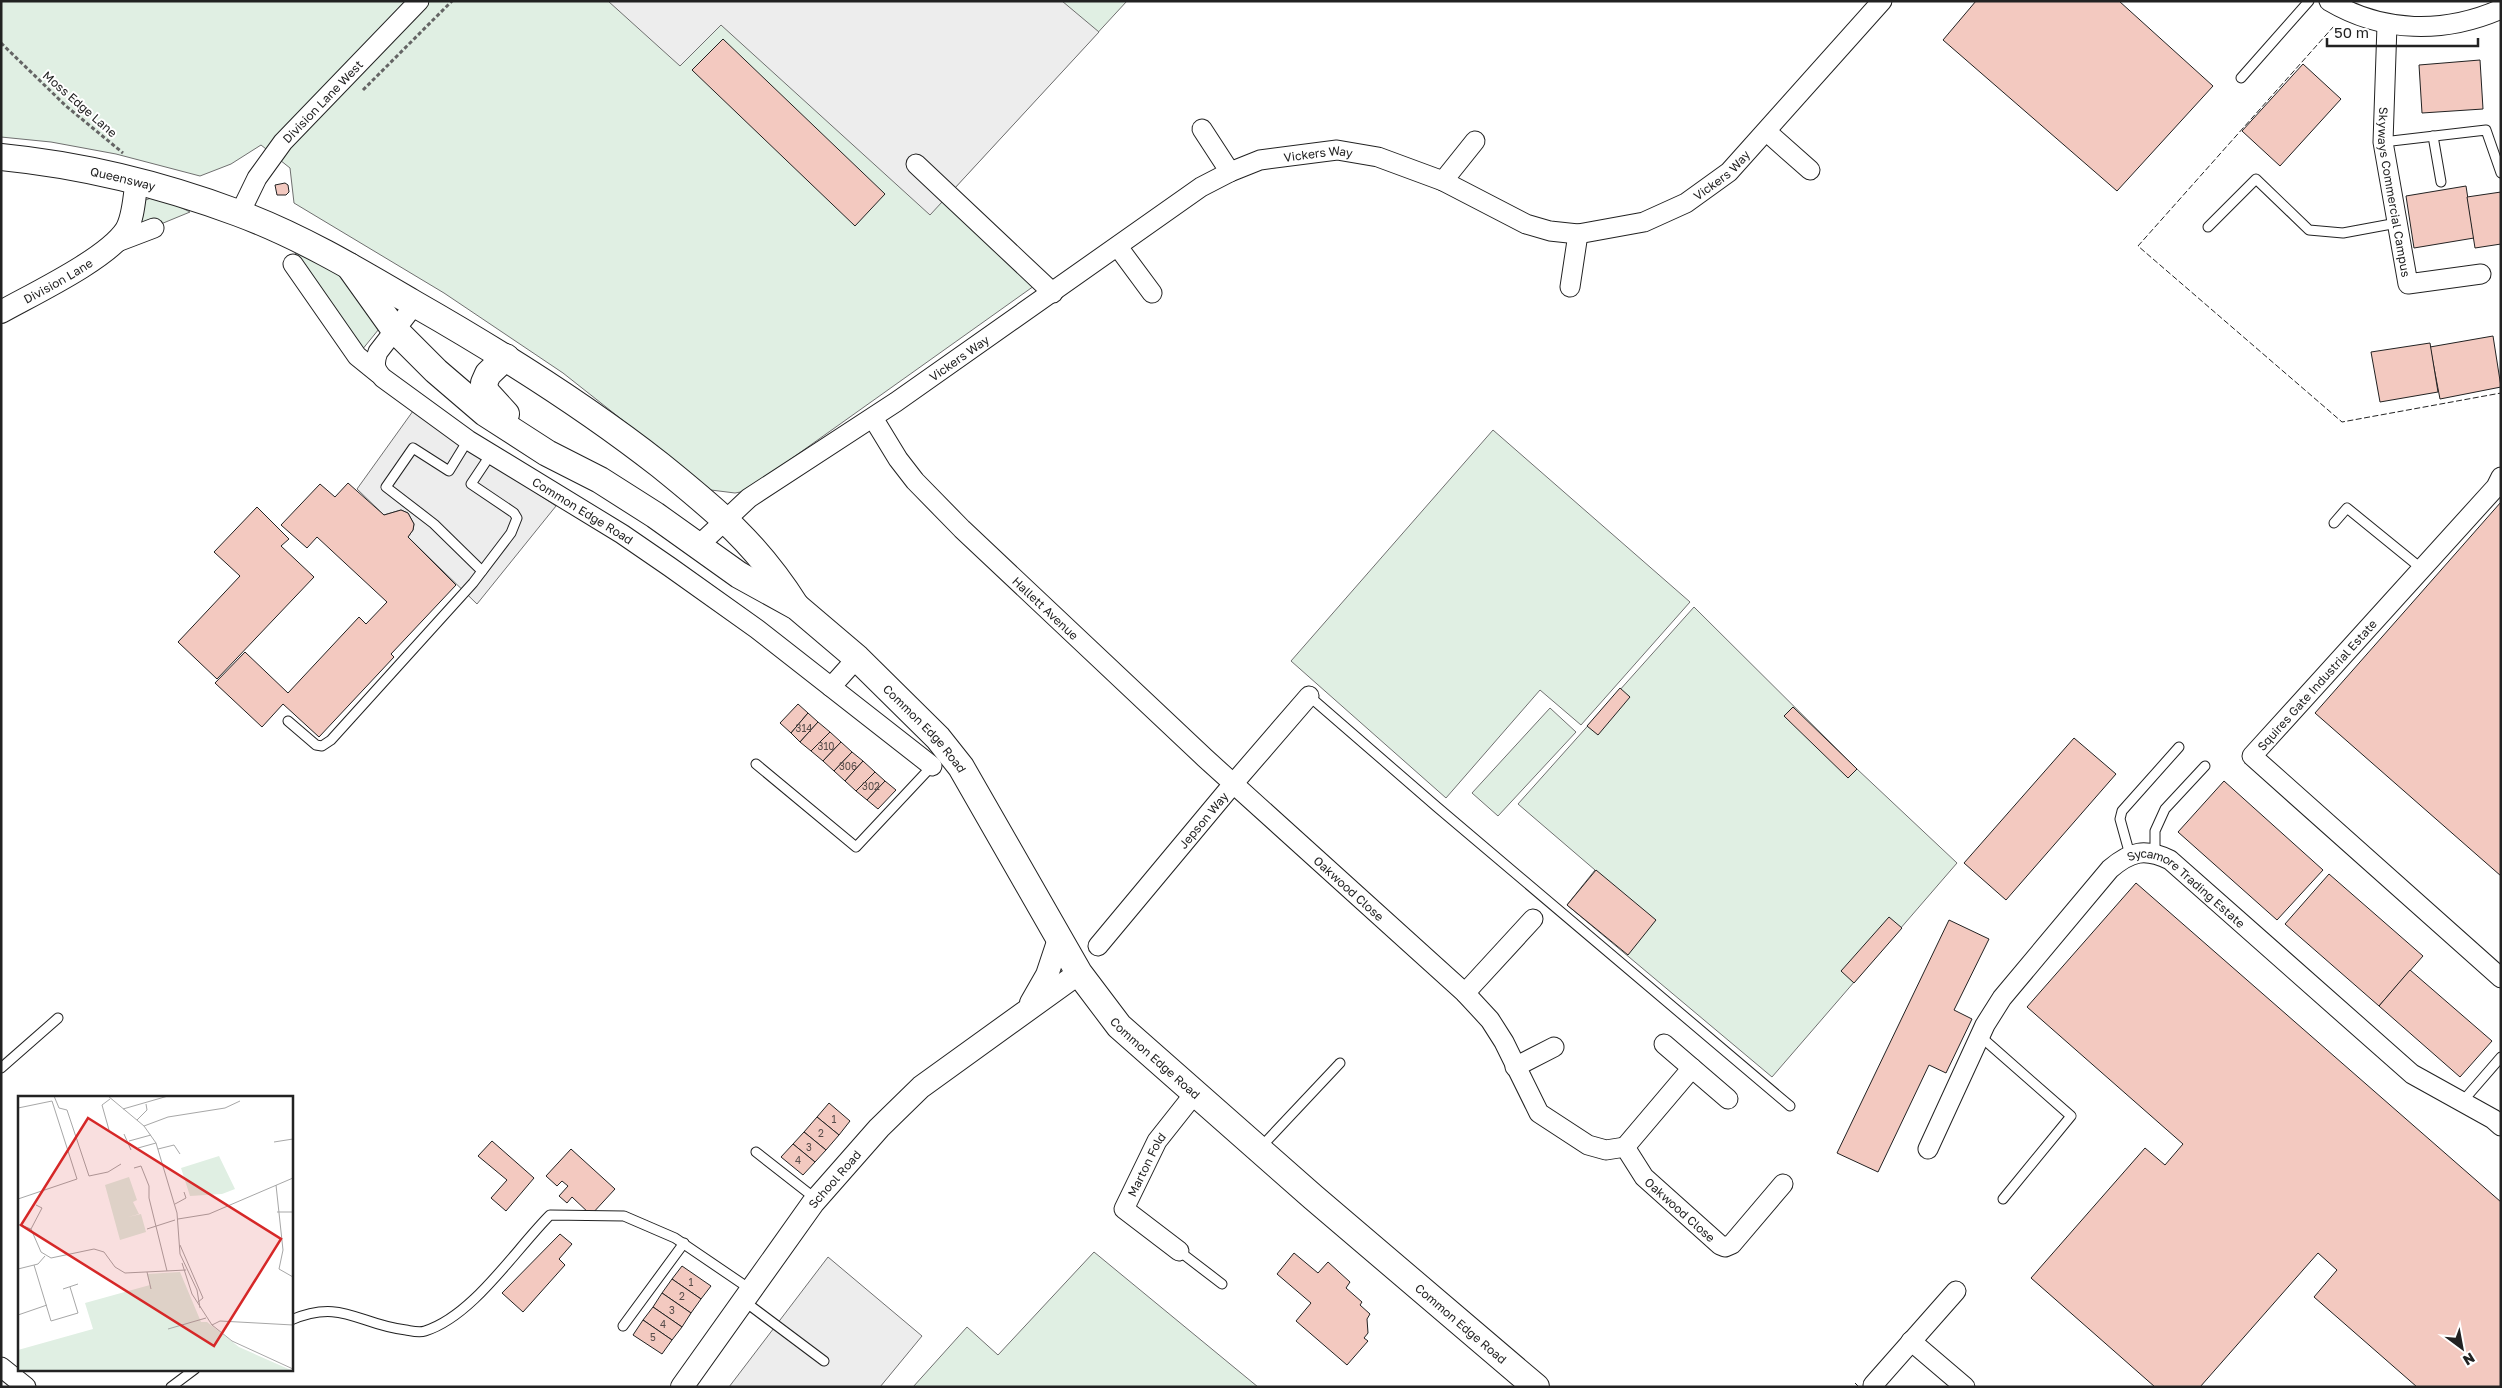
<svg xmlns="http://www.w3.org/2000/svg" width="2502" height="1388" font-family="'Golos Text',sans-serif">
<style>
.green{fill:#e0efe3;stroke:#6f6f6f}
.parking{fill:#ededed;stroke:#6f6f6f}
.building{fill:#f3c9c0;stroke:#222}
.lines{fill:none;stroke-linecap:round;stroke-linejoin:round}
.service-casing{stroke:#222;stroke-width:11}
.minor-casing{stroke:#222;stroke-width:21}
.tertiary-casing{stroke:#222;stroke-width:24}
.secondary-casing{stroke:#222;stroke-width:28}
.path{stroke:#646464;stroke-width:3;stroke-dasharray:4 2.5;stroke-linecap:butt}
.service{stroke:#fff;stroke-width:9}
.minor{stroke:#fff;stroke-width:19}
.tertiary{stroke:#fff;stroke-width:22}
.secondary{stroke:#fff;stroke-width:26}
.fence{stroke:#222;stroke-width:1;stroke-dasharray:6 2.5;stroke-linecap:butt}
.labels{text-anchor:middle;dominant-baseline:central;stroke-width:4;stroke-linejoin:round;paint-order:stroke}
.number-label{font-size:10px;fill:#564c4a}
.street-label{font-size:12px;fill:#222;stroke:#fff}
.inset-road{fill:none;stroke:#a7a7a7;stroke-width:1}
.view{fill:#d62828;fill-opacity:0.15;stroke:#d62828;stroke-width:2.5}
.inset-edge{fill:none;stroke:#222;stroke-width:2.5}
</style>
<rect width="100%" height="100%" fill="#fff"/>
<g class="green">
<path d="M1,1H1127L949,194L1041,281L746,491L735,493L711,490L563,373L444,293L294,203L290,168L261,145L231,164L200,176L116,154L51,142L1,137Z"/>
<path d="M151,198L172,203L190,212L139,233L143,201Z"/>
<path d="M299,238L334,257L383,324L357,356L293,264Z"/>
<path d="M1493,430L1690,602L1581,725L1540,690L1446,798L1291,661Z"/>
<path d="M1694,607L1857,769L1957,863L1772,1077L1567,905L1595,870L1518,804Z"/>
<path d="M1550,708L1576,732L1498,816L1472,793Z"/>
<path d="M1094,1252L1258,1387H913L967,1327L998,1355Z"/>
</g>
<g class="parking">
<path d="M608,1H1062L1099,32L930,215L721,25L680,66Z"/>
<path d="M413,411L556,506L477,604L408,537L413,530L414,524L408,513L401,510L384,515L357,489Z"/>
<path d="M828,1257L922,1336L880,1387H729Z"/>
</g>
<g class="building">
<path d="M1976,1H2119L2213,86L2117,191L1943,40Z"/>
<path d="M723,39L885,194L855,226L692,70Z"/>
<path d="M2480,60L2483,109L2422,113L2419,65Z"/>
<path d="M2303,64L2341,99L2280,166L2242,131Z"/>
<path d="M285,183L288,185L289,192L286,195H277L275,185Z"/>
<path d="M2466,186L2474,238L2414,248L2406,196Z"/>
<path d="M2501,192V244L2475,248L2467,197Z"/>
<path d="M2493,336L2501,387L2440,399L2430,347Z"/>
<path d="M2430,343L2438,392L2380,402L2371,352Z"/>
<path d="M348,483L384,515L401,510L408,513L414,524L413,530L408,537L456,585L391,654L394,657L319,737L283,704L262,727L215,683L245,652L288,693L359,617L366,624L387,602L317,537L307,548L281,525L320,484L335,497Z"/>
<path d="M2501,502V876L2315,713Z"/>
<path d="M257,507L289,539L281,546L314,577L217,679L178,642L240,576L214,552Z"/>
<path d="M1620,688L1630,697L1598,735L1587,726Z"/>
<path d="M798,704L808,713L791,733L780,723Z"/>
<path d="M1793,707L1857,769L1848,778L1784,716Z"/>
<path d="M808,713L818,722L800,742L791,733Z"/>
<path d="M818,722L830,732L811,751L800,742Z"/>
<path d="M830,732L841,742L823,761L811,751Z"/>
<path d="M2074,738L2116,774L2006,900L1964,863Z"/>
<path d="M841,742L852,752L834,771L823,761Z"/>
<path d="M852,752L863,761L845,781L834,771Z"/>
<path d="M863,761L875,772L856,791L845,781Z"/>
<path d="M875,772L885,781L867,800L856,791Z"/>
<path d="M885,781L896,790L878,809L867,800Z"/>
<path d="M2224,781L2323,870L2277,920L2178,832Z"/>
<path d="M1596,870L1656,920L1628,955L1567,905Z"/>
<path d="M2329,874L2423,956L2379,1006L2285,924Z"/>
<path d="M2136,883L2501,1202V1387H2417L2314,1297L2337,1270L2318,1253L2200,1387H2155L2031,1278L2145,1148L2165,1165L2183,1144L2027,1007Z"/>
<path d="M1889,917L1902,928L1854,983L1841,971Z"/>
<path d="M1949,920L1989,939L1954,1010L1972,1019L1946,1073L1929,1065L1878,1172L1837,1153Z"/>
<path d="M2410,970L2492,1041L2460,1077L2379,1006Z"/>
<path d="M829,1103L850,1121L839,1135L817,1117Z"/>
<path d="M817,1117L839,1135L826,1150L804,1132Z"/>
<path d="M804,1132L826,1150L815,1162L793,1144Z"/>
<path d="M492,1141L534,1178L506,1211L491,1198L507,1180L478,1156Z"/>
<path d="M793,1144L815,1162L803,1175L781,1157Z"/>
<path d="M571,1149L615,1189L591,1215L572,1197L567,1203L559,1196L568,1186L562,1181L557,1186L546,1176Z"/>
<path d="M560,1234L572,1244L559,1259L565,1265L523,1312L502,1293Z"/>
<path d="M1294,1253L1318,1273L1328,1262L1350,1282L1346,1288L1362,1302L1360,1305L1370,1314L1367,1319L1368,1333L1364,1338L1368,1341L1347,1365L1296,1321L1311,1303L1277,1274Z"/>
<path d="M682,1266L711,1286L701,1299L672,1279Z"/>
<path d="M672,1279L701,1299L691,1313L662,1293Z"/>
<path d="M662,1293L691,1313L682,1327L653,1307Z"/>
<path d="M653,1307L682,1327L672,1340L643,1320Z"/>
<path d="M643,1320L672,1340L662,1354L633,1335Z"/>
</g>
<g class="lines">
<g class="service-casing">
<g id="service">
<path d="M2241,78L2309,1"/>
<path d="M2433,136L2441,182"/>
<path d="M2383,142L2486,130L2501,173"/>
<path d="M2208,227L2256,179L2309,230L2343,233L2397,223"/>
<path d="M468,440L449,471L413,448L386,487L434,524L482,571"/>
<path d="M2334,523L2347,508L2422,569"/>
<path d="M1309,696L1437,807L1790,1106"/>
<path d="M288,721L316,745L322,746L331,740L473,583L511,533L517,518L514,513L471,484L491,454"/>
<path d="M756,764L856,847L932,766"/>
<path d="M2155,853V831L2165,809L2205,766"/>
<path d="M2130,855L2120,819L2122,811L2179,747"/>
<path d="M1980,1036L2071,1116L2003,1199"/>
<path d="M1,1068L58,1018"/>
<path d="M2462,1102L2501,1057"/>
<path d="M1260,1148L1340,1063"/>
<path d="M756,1152L816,1199"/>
<path d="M1179,1251L1222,1284"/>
<path d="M744,1301L824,1361"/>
<path d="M291,1320C342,1298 359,1325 406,1330C412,1331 419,1333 425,1331C473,1316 515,1250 550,1215L624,1216L675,1238L750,1289"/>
<path d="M623,1326L684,1243"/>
<path d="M171,1387L195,1369"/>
</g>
</g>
<g class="minor-casing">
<g id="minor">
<path d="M2329,1C2383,33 2444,34 2501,9"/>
<path id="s1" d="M2387,25L2383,142L2408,284L2481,274"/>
<path d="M1202,129L1230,172"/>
<path d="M1767,132L1810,170"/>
<path d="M916,164L1053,293"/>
<path d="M1443,181L1475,141"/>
<path id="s2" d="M240,213L257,178L283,142L419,1"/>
<path d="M112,244L154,228"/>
<path d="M1118,247L1152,293"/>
<path d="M293,264L357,356L378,373"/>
<path d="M1570,287L1578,234"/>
<path id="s3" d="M415,304L378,352C374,363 374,369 383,378L468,440L622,534L670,567L757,629L932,766"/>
<path id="s4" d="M873,418L898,459L915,481L962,529L1205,758L1465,993L1490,1020L1504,1042L1539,1113L1588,1145L1606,1150L1625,1147L1644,1177L1720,1245L1725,1247L1732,1244L1783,1184"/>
<path d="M2501,477L2496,487L2252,756L2501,978"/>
<path id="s5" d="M699,545L749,498L896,402L1201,187L1230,172L1260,160L1337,150L1378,157L1443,181L1526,224L1550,231L1578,234L1644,222L1686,203L1729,172L1882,1"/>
<path d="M831,687L857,658"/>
<path id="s6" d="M1098,946L1233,784L1309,696"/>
<path d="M1465,993L1533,919"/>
<path d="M1664,1044L1728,1099"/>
<path d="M1515,1067L1554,1047"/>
<path d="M1625,1147L1692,1068"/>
<path id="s7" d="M1928,1149L1985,1025L2002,998L2110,869C2131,851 2145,848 2170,860L2412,1074L2493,1119L2501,1126"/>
<path id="s8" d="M1179,1251L1124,1209L1157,1141L1195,1093"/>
<path d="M1911,1341L1965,1387"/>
<path d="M1,1367L26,1387"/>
<path d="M1873,1385L1956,1291"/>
</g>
</g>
<g class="tertiary-casing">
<g id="tertiary">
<path id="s9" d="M1,312C33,294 107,259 126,230C134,217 134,196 137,181"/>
<path d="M1031,1003L1047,975L1059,939"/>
<path id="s10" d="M682,1387L813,1203L879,1128L921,1087L1079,973"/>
</g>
</g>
<g class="secondary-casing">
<g id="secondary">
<path id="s11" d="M1,157C82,165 163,185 238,213C300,236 357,270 413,303C499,352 582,404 660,465C717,511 756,543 796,606"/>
<path id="s12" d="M349,266L394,329L436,371L485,413L547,453L600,480L655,515L739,575L797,607L857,658L938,738L961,767L1079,973L1119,1026L1313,1197L1536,1387"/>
<path d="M506,414L486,392L484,383L488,374L506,357"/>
</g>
</g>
<g class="path">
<path d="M1,43L66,106L123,153"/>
<path d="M363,90L452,1"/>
</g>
<use href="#service" class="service"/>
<use href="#minor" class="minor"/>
<use href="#tertiary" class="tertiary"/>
<use href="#secondary" class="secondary"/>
<g class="fence">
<path d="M2334,26L2138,246L2342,422L2501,393"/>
<path d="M1855,1383L1859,1387"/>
</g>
</g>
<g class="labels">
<g class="number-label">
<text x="804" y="728">314</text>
<text x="826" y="746">310</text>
<text x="848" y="766">306</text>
<text x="871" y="786">302</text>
<text x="834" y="1119">1</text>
<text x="821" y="1133">2</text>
<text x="809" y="1147">3</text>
<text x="798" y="1160">4</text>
<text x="691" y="1282">1</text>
<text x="682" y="1296">2</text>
<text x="672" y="1310">3</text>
<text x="663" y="1324">4</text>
<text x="653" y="1337">5</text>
</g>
<g class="street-label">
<text stroke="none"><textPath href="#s2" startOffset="140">Division Lane West</textPath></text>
<text transform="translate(80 104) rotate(41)">Moss Edge Lane</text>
<text stroke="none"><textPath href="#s5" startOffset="741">Vickers Way</textPath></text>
<text stroke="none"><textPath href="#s5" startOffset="1176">Vickers Way</textPath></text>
<text stroke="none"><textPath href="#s11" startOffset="124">Queensway</textPath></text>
<text stroke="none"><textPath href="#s1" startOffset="168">Skyways Commercial Campus</textPath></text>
<text stroke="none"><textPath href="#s9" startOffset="65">Division Lane</textPath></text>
<text stroke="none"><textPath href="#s5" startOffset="321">Vickers Way</textPath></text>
<text stroke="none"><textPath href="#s3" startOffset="329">Common Edge Road</textPath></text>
<text stroke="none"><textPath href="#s4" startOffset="258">Hallett Avenue</textPath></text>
<text transform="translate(2317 685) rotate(-48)">Squires Gate Industrial Estate</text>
<text stroke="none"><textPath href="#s12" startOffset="746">Common Edge Road</textPath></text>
<text stroke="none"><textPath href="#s6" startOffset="164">Jepson Way</textPath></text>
<text stroke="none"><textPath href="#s4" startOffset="671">Oakwood Close</textPath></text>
<text stroke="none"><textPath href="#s7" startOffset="429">Sycamore Trading Estate</textPath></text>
<text stroke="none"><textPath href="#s12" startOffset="1151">Common Edge Road</textPath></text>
<text stroke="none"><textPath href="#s8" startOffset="119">Marton Fold</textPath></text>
<text stroke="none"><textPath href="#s10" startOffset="258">School Road</textPath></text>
<text stroke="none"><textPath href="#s4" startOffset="1150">Oakwood Close</textPath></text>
<text stroke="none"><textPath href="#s12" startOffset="1556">Common Edge Road</textPath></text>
</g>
</g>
<g transform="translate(18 1096)">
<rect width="275" height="275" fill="#fff"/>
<path d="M201,60L217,93L204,98L172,100L163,72ZM111,81L119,104L115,106L121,118L110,121L123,118L128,136L102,144L87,89ZM162,176L183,226H189L221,251L275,275H0V254L75,233L67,207L132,189L129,178Z" fill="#e0efe3"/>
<path class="inset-road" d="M36,0L41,12L49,14L71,80L90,76L103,68M90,0L126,30L138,47L159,117L162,158L179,194L182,212M0,12L34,5L59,83L0,103M105,13L150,0M119,24L129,14L128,8M126,30L150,21L207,12L222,5M91,34L84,9L92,3M106,38L113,54M111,45L133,39M256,46L275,43M120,52L138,47M140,53L156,49L162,58M116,72L123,70L131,90V102L149,175M258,89L265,154L261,173L275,181M157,108L168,102L166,96M259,116H275M160,123L191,118L275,82M0,128L13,133L23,156L33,162L76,153L86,156L97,171L107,177L168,174M13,133L24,112L18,109M129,133L157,124M162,149L185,202L180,206M164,167L174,198L194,229L214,245L275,273M16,169L33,225L60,217L52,191M0,173L20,168L27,160M129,176L133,193M45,193L60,188M0,219L29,209M194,229L202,225L275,229M150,233L188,222"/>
<path class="view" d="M70,22L263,143L196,250L3,129Z"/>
<rect width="275" height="275" class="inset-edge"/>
</g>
<rect width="2502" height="1388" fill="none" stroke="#222222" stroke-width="5"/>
<g transform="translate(2462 1348) rotate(148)" stroke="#ffffff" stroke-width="4" paint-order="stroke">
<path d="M0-4L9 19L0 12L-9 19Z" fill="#222222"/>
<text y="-8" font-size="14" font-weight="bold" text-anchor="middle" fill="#222222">N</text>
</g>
<path d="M2327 38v8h151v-8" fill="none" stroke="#222222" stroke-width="2.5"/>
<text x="2334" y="38" font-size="15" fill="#222222" stroke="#ffffff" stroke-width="4" paint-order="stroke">50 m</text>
</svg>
